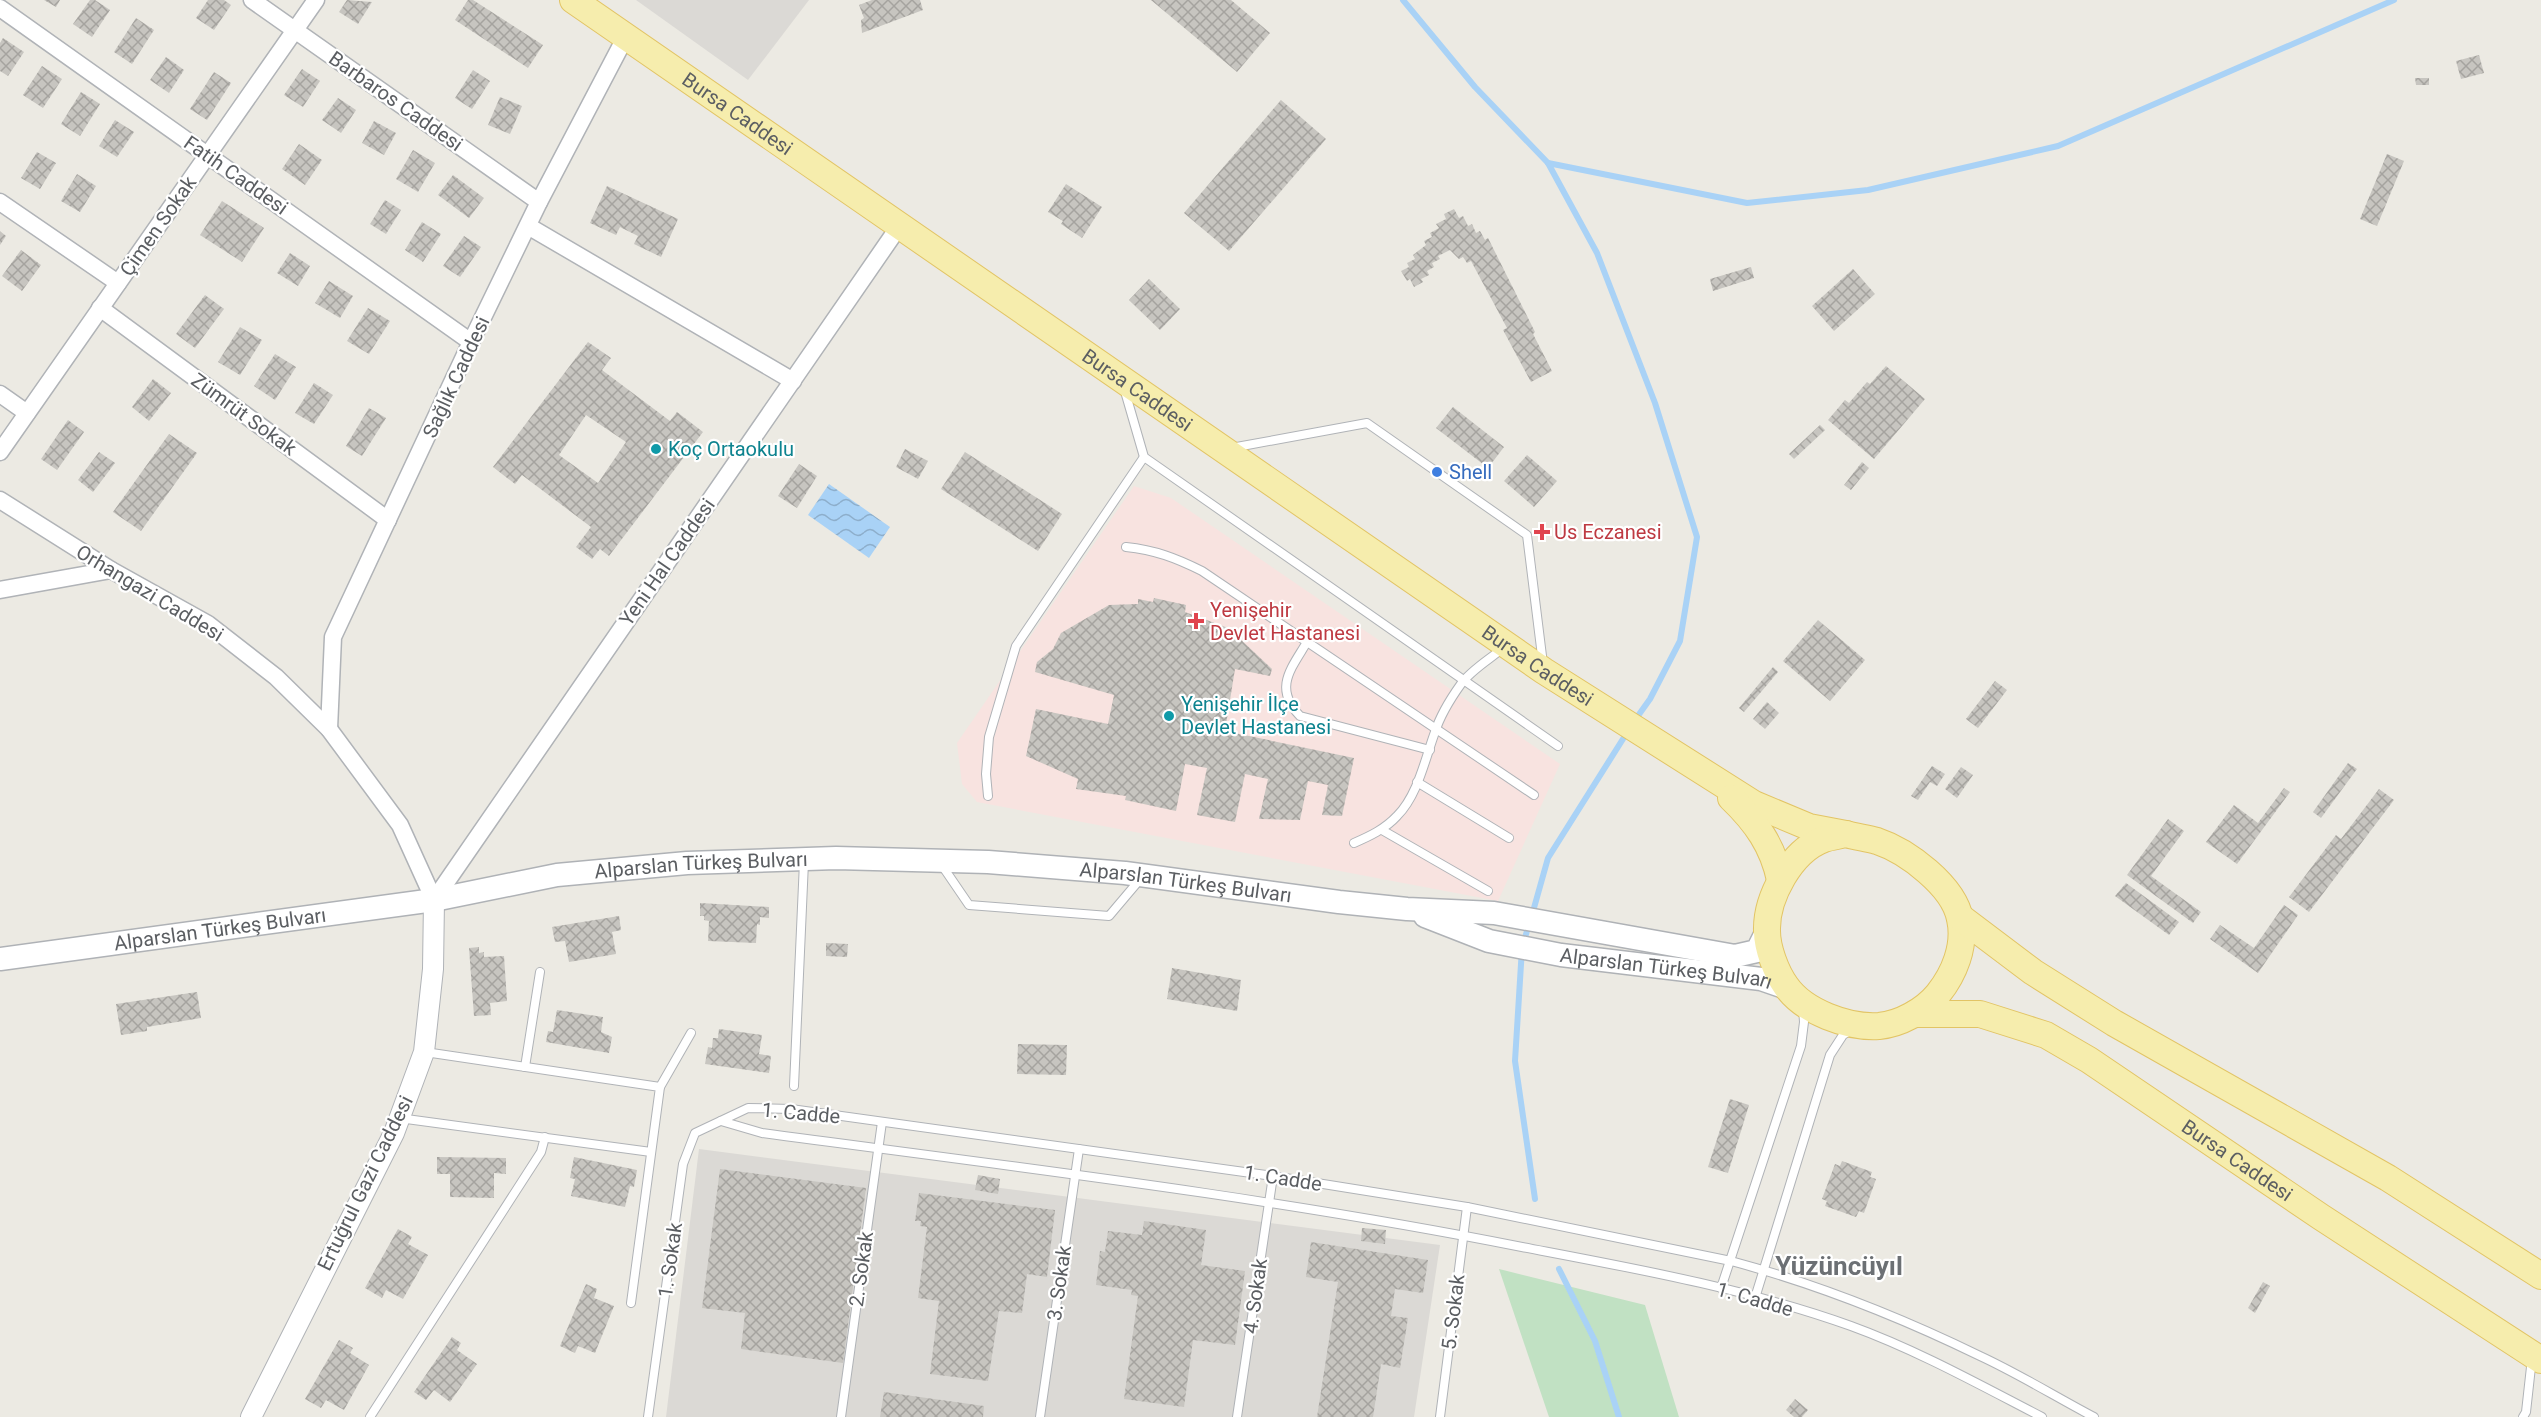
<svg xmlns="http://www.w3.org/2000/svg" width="2541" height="1417" font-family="Roboto,sans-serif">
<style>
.industrial{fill:#dbd9d5}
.medical{fill:#f8e3e0}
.grass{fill:#c1e1c3}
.water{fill:url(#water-waves)}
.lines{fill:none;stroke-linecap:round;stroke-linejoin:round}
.stream{stroke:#a9d2f6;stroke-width:6}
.building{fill:url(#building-cross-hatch);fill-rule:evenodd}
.service-casing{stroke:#b0b3b7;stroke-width:10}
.minor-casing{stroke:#b0b3b7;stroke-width:19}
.tertiary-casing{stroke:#b0b3b7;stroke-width:22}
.secondary-casing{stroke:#afb2b6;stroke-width:25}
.primary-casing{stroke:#e2c465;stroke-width:28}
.service{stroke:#fff;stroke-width:8}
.minor{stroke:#fff;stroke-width:16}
.tertiary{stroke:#fff;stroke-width:20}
.secondary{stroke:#fff;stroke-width:22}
.primary{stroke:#f6edad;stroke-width:26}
.culture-dot{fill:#0f9aa8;stroke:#fff;stroke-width:2}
.shop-dot{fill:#3f7fe0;stroke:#fff;stroke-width:2}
.health-dot{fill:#e0444e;stroke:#fff;stroke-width:2}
.labels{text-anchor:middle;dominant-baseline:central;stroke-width:4.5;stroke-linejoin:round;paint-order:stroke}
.street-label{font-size:20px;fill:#5b5e62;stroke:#fff}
.culture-label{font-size:20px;fill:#0d838f;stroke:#fff;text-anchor:start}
.shop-label{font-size:20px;fill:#366cbe;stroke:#fff;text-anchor:start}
.health-label{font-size:20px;fill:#be3a42;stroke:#fff;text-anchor:start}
.district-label{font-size:26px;font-weight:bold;fill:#6c7074;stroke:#fff}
</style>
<defs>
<pattern id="water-waves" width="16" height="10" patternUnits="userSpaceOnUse" patternTransform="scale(1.5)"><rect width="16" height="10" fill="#a9d2f6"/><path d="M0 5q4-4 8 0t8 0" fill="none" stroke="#8daecb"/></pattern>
<pattern id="building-cross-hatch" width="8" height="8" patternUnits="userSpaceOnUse" patternTransform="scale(1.5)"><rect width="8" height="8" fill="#c7c5c0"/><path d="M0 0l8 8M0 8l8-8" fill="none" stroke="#a5a39f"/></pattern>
</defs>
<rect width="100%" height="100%" fill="#eceae3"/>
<g class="industrial">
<path d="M636,0H809L748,80Z"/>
<path d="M699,1149L1440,1245L1414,1417H666Z"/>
</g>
<path class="medical" d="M1134,486L1171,498L1560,764L1498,901L977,802L962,784L957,743Z"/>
<path class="grass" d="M1499,1269L1645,1305L1679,1417H1549Z"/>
<path class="water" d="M829,484L890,527L869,558L808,515Z"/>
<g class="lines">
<g class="stream">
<path d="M1403,0L1475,87L1548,163L1597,253L1655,403L1697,537L1680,641L1650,699L1635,720"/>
<path d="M1548,163L1747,203L1868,190L2058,146L2394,0"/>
<path d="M1532,915L1548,858L1628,731"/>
<path d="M1529,924L1522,948L1515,1061L1535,1199"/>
<path d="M1559,1269L1595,1341L1619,1417"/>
</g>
</g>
<g class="building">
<path d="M44,0H60L56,7Z"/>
<path d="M90,0H95L110,10L92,37L73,24Z"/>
<path d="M208,0H224L231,5L214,30L196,18Z"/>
<path d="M347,0L372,2L358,24L339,12Z"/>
<path d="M468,0H473L543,45L528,68L455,20Z"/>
<path d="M872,0H920L923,10L862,33L861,20L864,18L859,5Z"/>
<path d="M1151,0H1231L1270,33L1237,72Z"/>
<path d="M136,18L154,30L132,64L114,52Z"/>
<path d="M3,38L24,52L8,76L0,71V43Z"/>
<path d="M2479,55L2484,73L2461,79L2456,61Z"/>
<path d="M166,57L184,70L169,93L150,80Z"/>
<path d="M42,66L62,79L43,108L23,95Z"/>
<path d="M302,69L320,81L303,107L284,95Z"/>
<path d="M473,70L490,81L472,109L455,98Z"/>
<path d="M214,72L231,83L207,120L190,109Z"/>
<path d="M2415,78H2429V85H2416Z"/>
<path d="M81,92L100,104L80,136L61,124Z"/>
<path d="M500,97L522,106L510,134L488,125Z"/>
<path d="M338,98L356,110L341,133L322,120Z"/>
<path d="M1281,100L1326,139L1229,251L1184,213Z"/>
<path d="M115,120L134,132L117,157L99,146Z"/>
<path d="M374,121L396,133L384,155L362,143Z"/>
<path d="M299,144L322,160L305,185L282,169Z"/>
<path d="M413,150L435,163L418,192L396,179Z"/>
<path d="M37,152L56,163L40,189L21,178Z"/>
<path d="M2387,154L2404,161L2377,226L2360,219Z"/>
<path d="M77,174L96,186L80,212L61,201Z"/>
<path d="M453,175L484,198L469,218L438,195Z"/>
<path d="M1066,184L1102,207L1082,238L1061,224L1063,221L1048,212Z"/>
<path d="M607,186L678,219L661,257L634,244L638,236L620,227L616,235L590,223Z"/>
<path d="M385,200L401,210L386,234L370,224Z"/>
<path d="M222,201L264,228L242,262L200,235Z"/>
<path d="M1454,209L1459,218L1463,216L1468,226L1472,224L1476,233L1480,231L1485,240L1488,238L1535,332L1533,334L1552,371L1531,382L1503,330L1507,328L1471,261L1467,263L1463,257L1459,259L1450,250L1438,256L1440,259L1432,263L1434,267L1427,271L1429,275L1421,279L1423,282L1414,287L1410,279L1407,281L1401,271L1409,267L1407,263L1415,259L1413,255L1426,245L1424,241L1432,237L1430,233L1439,228L1436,224L1446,219L1444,214Z"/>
<path d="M422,222L441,234L423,262L405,250Z"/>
<path d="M0,231L6,236L0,245Z"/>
<path d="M464,236L481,247L460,277L443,266Z"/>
<path d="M21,250L41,265L22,291L2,276Z"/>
<path d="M290,253L310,266L298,286L277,273Z"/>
<path d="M1751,267L1754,278L1713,291L1710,279Z"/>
<path d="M1853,269L1875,294L1834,331L1812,306Z"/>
<path d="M1149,279L1180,309L1160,330L1129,300Z"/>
<path d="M329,281L353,296L340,318L315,303Z"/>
<path d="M205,295L224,309L195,348L176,334Z"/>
<path d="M368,308L390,321L369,354L347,341Z"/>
<path d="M240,327L262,340L240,375L218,362Z"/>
<path d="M588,342L611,358L602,370L670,421L677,412L703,432L609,556L600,549L592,559L576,547L591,527L522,475L515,484L493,467ZM586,415L626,442L598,483L559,455Z"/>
<path d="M275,354L296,367L275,400L254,386Z"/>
<path d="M1886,366L1925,399L1874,459L1828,420L1845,400L1849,403L1867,382L1870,384Z"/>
<path d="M153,379L171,393L149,421L132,407Z"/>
<path d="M314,383L333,395L314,424L295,413Z"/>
<path d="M1453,407L1504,447L1488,468L1436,428Z"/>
<path d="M369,408L386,418L362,456L346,446Z"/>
<path d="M68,420L84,432L57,470L41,459Z"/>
<path d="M1820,425L1825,430L1794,459L1789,454Z"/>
<path d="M169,434L197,453L141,531L113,512Z"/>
<path d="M905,449L928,461L918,479L896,467Z"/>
<path d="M99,452L115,463L93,492L78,480Z"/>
<path d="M965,452L1062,514L1038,551L941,489Z"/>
<path d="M1527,455L1557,481L1534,507L1504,481Z"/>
<path d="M1862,462L1869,468L1851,490L1844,485Z"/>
<path d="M799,464L817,476L797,508L778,496Z"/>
<path d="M1154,598L1186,605L1185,612L1239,632L1238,637L1272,669L1270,676L1235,669L1225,731L1354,758L1342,816L1322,815L1328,785L1308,781L1300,820L1259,819L1268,779L1245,774L1235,822L1197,815L1207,768L1185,764L1176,811L1125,800L1126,796L1076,789L1078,779L1026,756L1036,709L1108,724L1114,695L1035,672L1037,662L1053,649L1061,633L1109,605L1138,604V599L1153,602Z"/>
<path d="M1818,620L1865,660L1830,701L1783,661Z"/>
<path d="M1773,667L1778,672L1744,712L1739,708Z"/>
<path d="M1995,681L2007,690L1978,728L1966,719Z"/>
<path d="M1767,702L1779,713L1765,729L1753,719Z"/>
<path d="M2348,763L2357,769L2321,818L2313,812Z"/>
<path d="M1932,766L1945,774L1937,786L1930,782L1918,800L1911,796Z"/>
<path d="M1961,767L1973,775L1957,798L1945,789Z"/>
<path d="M2284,788L2290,792L2237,864L2206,842L2234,805L2258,823Z"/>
<path d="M2379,789L2394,800L2309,912L2289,897L2336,835L2341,839Z"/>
<path d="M2168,819L2184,831L2151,876L2201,912L2193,923L2127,875Z"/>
<path d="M2126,883L2179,922L2169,935L2115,896Z"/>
<path d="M700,903L769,907V918L760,917V925L757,924L756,943L708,941L709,921L704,920V916H700Z"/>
<path d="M2284,905L2298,915L2258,973L2210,939L2220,925L2254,948Z"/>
<path d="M619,916L621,930L612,932L616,954L569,962L565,941L555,942L552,927Z"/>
<path d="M826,943L848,944L847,957L826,956Z"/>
<path d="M479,947V953L484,952V957L504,956L507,1001L490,1003L491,1015L474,1016L469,948Z"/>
<path d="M1172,968L1241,980L1237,1011L1167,999Z"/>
<path d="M197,992L201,1018L147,1027V1031L121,1035L116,1004Z"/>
<path d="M557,1010L603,1017L601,1032L612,1037L609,1053L546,1042L548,1031L553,1032Z"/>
<path d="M719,1029L762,1035L759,1054L771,1056L769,1073L705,1064L708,1047L712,1048L713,1038H718Z"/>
<path d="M1018,1044L1067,1045L1066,1075L1017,1074Z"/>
<path d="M1730,1099L1749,1105L1728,1173L1708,1167Z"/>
<path d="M437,1157L506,1158V1174L494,1173V1198L450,1197V1174H437Z"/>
<path d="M574,1157L637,1170L634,1187L630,1186L625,1207L571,1196L575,1179L570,1178Z"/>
<path d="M1842,1161L1872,1172L1870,1177L1876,1179L1864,1213L1859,1211L1856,1217L1825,1206L1827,1201L1822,1199L1835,1164L1840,1166Z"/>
<path d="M720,1169L866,1188L843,1363L741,1349L745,1313L702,1308Z"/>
<path d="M978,1175L1000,1179L998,1194L975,1190Z"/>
<path d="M919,1193L1055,1210L1047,1277L1027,1274L1022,1313L999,1311L988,1381L930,1374L939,1301L918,1298L927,1227L920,1226L921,1221H915Z"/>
<path d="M1144,1221L1206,1230L1201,1265L1245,1271L1235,1345L1193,1340L1184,1407L1124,1399L1138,1296L1131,1295L1132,1290L1096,1285L1100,1251L1105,1252L1108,1231L1142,1235Z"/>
<path d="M1362,1228L1386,1230L1385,1244L1361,1241Z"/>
<path d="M398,1229L412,1237L408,1244L428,1255L403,1299L386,1290L382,1298L365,1288Z"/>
<path d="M1311,1242L1428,1260L1423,1293L1395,1289L1391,1316L1408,1318L1400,1368L1381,1364L1373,1417H1317L1338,1282L1306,1277Z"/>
<path d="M2263,1282L2270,1286L2255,1313L2248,1308Z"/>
<path d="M586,1284L597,1289L594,1298L614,1306L595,1353L578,1346L575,1353L560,1346Z"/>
<path d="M452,1337L461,1343L457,1350L477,1364L450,1402L434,1390L426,1400L414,1392Z"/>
<path d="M339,1340L353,1348L350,1353L369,1365L344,1410L326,1400L321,1408L305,1399Z"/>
<path d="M884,1392L984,1406L983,1417H880Z"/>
<path d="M1795,1399L1808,1410L1802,1417H1794L1786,1410Z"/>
</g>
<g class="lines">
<g class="service-casing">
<g id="service">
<path d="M1124,388L1144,457L1558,746"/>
<path d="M1231,448L1367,423L1527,535L1543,664"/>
<path d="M1126,547C1155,550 1176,558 1202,571L1534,795"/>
<path d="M1307,642C1291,669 1273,688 1300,716L1430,750"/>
<path d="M1417,782L1509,838"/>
<path d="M988,796L986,774L989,737L1016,646L1144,457"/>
<path d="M1382,830L1488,891"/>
<path d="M1354,843C1370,836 1385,829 1397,816C1418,795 1425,759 1435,732C1440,716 1451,698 1461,684C1471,670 1490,659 1503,648"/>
<path d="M941,864L969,905L1109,916L1142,877"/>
<path d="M425,1052L660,1087L631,1303"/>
<path d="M525,1067L540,972"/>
<path d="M794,1086L804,862"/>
<path d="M660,1087L691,1033"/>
<path d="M399,1118L651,1152"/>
<path d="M721,1121L762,1133C1016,1167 1270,1197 1522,1247C1632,1268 1745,1288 1851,1326C1917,1350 1980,1385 2042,1417"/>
<path d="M1721,1288L1801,1046L1804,1022L1803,1008"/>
<path d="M1755,1298L1830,1055L1843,1035L1851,1030"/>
<path d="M370,1417L541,1152L545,1137"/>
<path d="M648,1417L683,1164L695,1133L748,1108L791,1109L1273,1176L1467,1207L1731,1261C1817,1284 1900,1317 1980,1356C2019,1374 2056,1397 2094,1417"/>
<path d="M841,1417L882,1122"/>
<path d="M1040,1417L1079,1149"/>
<path d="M1237,1417L1273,1176"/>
<path d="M1440,1417L1467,1207"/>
<path d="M2523,1417L2526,1412L2532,1358"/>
</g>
</g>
<g class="minor-casing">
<g id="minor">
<path d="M252,0L539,202"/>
<path d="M0,8L471,342"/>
<path d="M0,202L118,283"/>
<path d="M528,226L793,381"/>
<path d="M100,308L388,520"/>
<path d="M0,394L27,413"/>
<path d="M0,452L316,0"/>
<path d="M0,500L111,570L208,624L276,677L329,729L400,825L434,900"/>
<path d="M0,590L111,570"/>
<path d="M329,729L333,637L471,342L539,202L625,38"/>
<path d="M434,900L900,225"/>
</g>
</g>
<g class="tertiary-casing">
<path id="tertiary" d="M251,1417L394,1133L424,1052L433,969L434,900"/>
</g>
<g class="secondary-casing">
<g id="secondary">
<path id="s1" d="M1425,916L1489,941L1561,955L1761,979L1787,988"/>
<path id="s2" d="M0,959L434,900L557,875L687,863L836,858L988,862L1125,873L1339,902L1407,909L1494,913L1735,956L1757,951L1767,931"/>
</g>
</g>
<g class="primary-casing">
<g id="primary">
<path id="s3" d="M573,0L1544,671L1754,804L1809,827L1846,834"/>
<path d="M1731,798C1756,822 1773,846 1780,880"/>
<path d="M1846,834C1856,837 1867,838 1877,841C1907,851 1954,886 1960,919C1966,946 1954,974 1938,994C1924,1011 1900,1024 1879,1026C1848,1028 1804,1012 1786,986C1776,972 1767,948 1767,931C1766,898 1791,851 1824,839C1830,837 1838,836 1846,834Z"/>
<path d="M1960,917L2033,972L2114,1023L2388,1178L2541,1276"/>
<path id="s4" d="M1915,1014H1980L2046,1035L2089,1060L2321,1217L2541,1360"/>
</g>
</g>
<use href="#service" class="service"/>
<use href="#minor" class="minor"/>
<use href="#tertiary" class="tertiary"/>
<use href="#secondary" class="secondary"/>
<use href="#primary" class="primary"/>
</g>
<g class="culture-dot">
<circle cx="656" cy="449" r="6"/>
<circle cx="1169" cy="716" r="6"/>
</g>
<circle class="shop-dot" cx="1437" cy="472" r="6"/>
<g class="health-dot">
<path d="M1539 523h6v6h6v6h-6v6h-6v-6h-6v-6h6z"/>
<path d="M1193 612h6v6h6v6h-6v6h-6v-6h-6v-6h6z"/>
</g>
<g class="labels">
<g class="street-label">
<text transform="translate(396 101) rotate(35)">Barbaros Caddesi</text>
<text stroke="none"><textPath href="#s3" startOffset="200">Bursa Caddesi</textPath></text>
<text transform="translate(236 175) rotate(35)">Fatih Caddesi</text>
<text transform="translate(158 226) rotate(-55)">Çimen Sokak</text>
<text transform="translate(456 377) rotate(-65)">Sağlık Caddesi</text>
<text stroke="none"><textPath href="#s3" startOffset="686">Bursa Caddesi</textPath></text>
<text transform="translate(244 414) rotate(36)">Zümrüt Sokak</text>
<text transform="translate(667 562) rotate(-55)">Yeni Hal Caddesi</text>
<text transform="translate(150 593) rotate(31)">Orhangazi Caddesi</text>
<text stroke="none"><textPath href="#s3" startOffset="1172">Bursa Caddesi</textPath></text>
<text stroke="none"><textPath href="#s2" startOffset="708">Alparslan Türkeş Bulvarı</textPath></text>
<text stroke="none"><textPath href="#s2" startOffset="1194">Alparslan Türkeş Bulvarı</textPath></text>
<text stroke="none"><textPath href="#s2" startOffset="222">Alparslan Türkeş Bulvarı</textPath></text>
<text stroke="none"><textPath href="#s1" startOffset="248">Alparslan Türkeş Bulvarı</textPath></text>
<text transform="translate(801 1113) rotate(5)">1. Cadde</text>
<text stroke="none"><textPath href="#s4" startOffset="363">Bursa Caddesi</textPath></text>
<text transform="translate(1283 1178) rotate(9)">1. Cadde</text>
<text transform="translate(365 1183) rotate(-64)">Ertuğrul Gazi Caddesi</text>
<text transform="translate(670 1260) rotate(-82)">1. Sokak</text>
<text transform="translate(861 1269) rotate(-82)">2. Sokak</text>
<text transform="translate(1059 1283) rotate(-82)">3. Sokak</text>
<text transform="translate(1255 1296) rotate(-82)">4. Sokak</text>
<text transform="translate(1755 1299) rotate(16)">1. Cadde</text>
<text transform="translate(1453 1312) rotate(-83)">5. Sokak</text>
</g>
<g class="culture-label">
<text x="668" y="449">Koç Ortaokulu</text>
<text x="1181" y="704">Yenişehir İlçe<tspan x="1181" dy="23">Devlet Hastanesi</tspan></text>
</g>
<g class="shop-label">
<text x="1449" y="472">Shell</text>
</g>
<g class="health-label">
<text x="1554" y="532">Us Eczanesi</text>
<text x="1210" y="610">Yenişehir<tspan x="1210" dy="23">Devlet Hastanesi</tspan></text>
</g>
<g class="district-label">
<text x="1839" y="1266">Yüzüncüyıl</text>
</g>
</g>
</svg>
